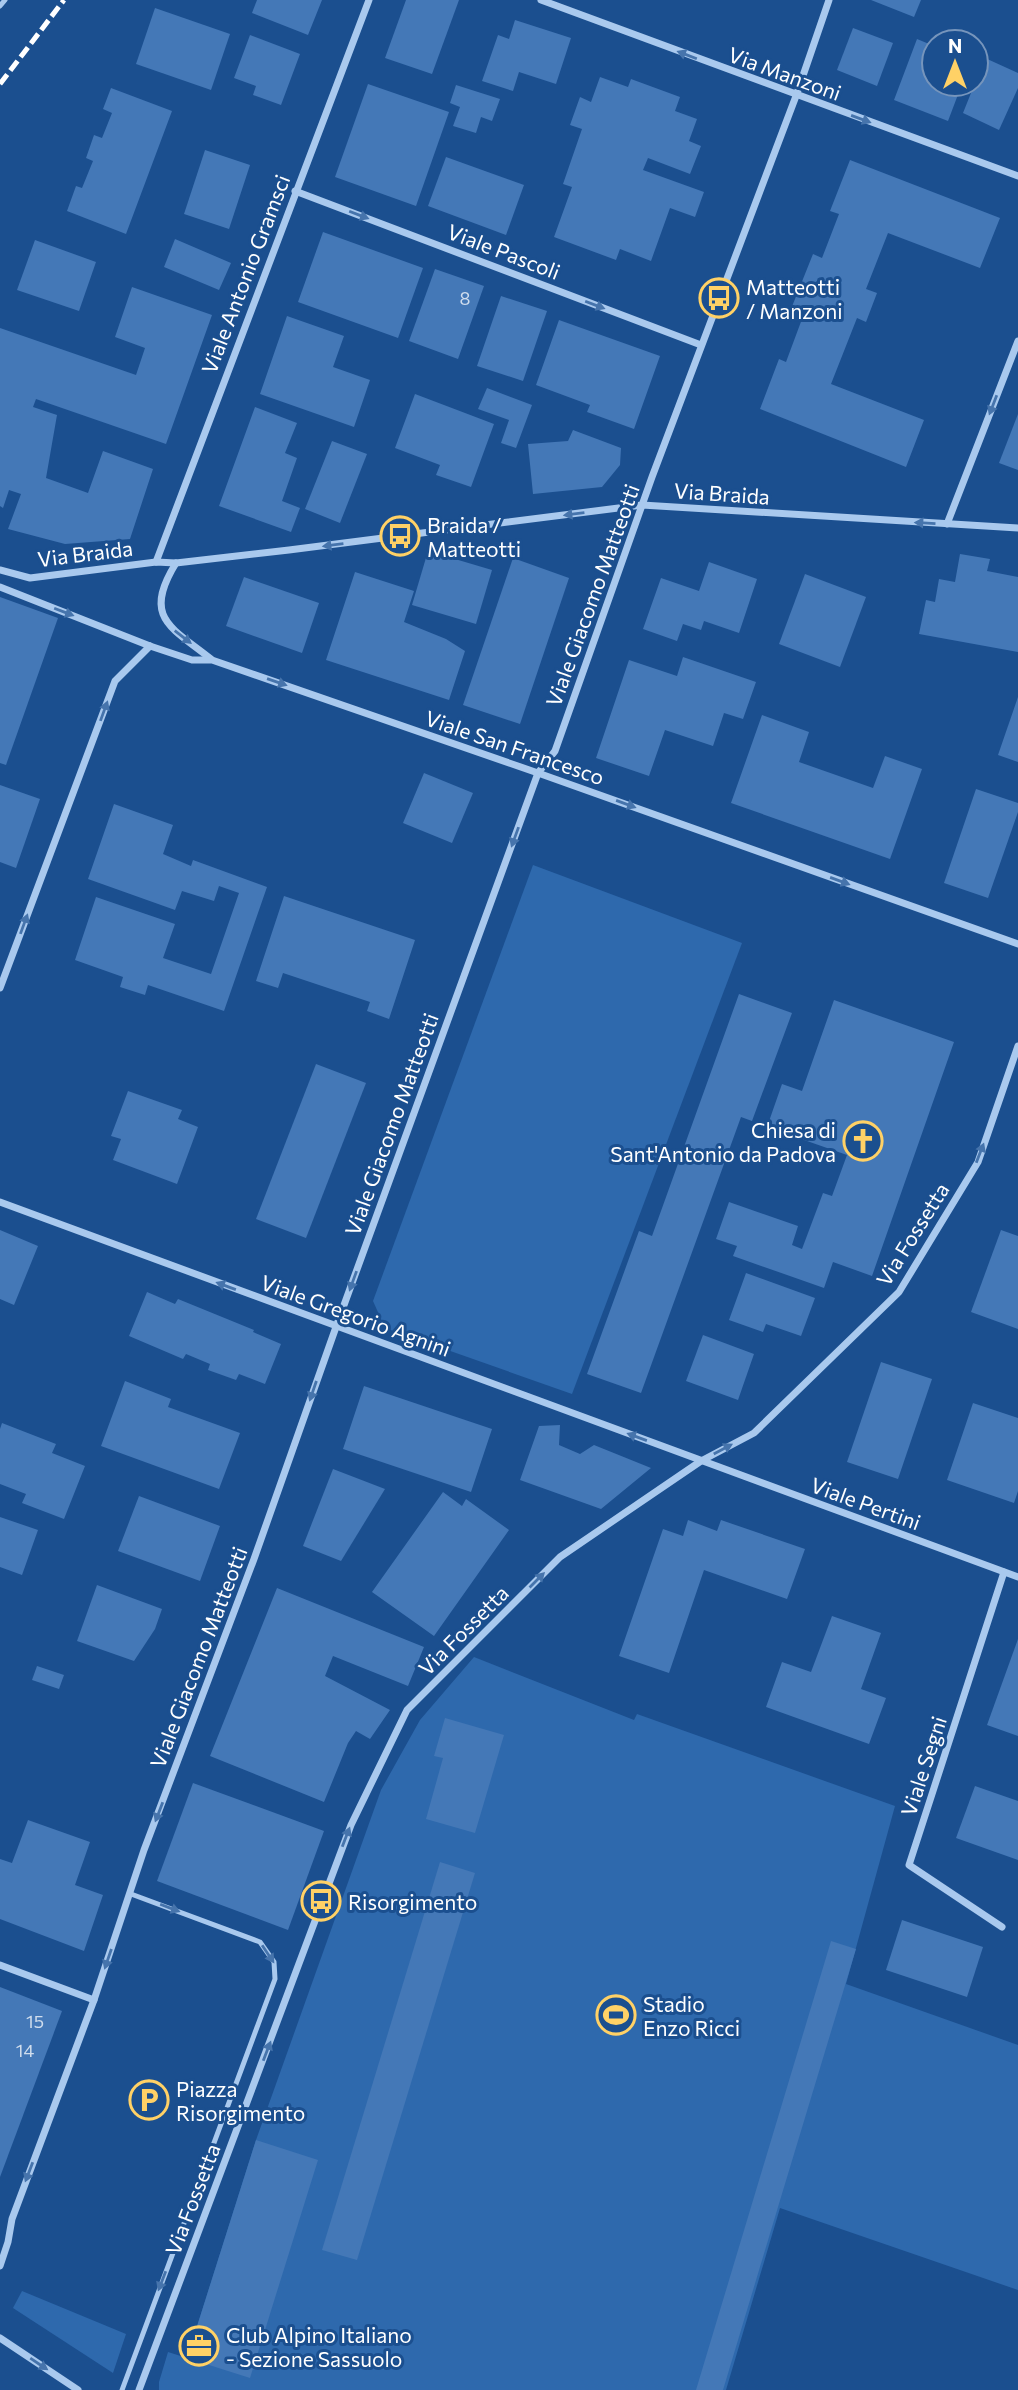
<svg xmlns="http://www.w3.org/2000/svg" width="1018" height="2390" font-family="Commissioner,sans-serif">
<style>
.garden{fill:#2e69ad}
.building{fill:#4478b7}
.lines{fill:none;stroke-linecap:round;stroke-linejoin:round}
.service{stroke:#a9c9ee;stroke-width:5}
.minor{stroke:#a9c9ee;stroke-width:7}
.rail{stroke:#fff;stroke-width:5;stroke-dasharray:12 5;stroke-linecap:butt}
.oneway{fill:#4674ac}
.labels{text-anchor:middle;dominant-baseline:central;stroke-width:6;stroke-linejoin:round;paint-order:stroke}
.number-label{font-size:18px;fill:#d0dded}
.street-label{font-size:21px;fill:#fff;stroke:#1b4f8f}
.poi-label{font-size:21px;fill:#fff;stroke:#1b4f8f;text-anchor:start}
</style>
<rect width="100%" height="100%" fill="#1b4f8f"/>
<g class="garden">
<path d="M533,865L742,943L572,1394L385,1328L373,1301Z"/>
<path d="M474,1657L634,1720L637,1714L895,1806L846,1984L1018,2045V2290L780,2208L726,2390H159V2382L168,2352L187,2358L256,2140L381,1790L420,1720Z"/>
<path d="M22,2291L126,2334L113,2373L13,2308Z"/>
</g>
<g class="building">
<path d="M257,0H322L308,35L252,13Z"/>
<path d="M406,0H459L432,74L385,58Z"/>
<path d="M871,0H921L914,17Z"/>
<path d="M155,8L230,34L211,90L136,64Z"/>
<path d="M515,20L571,38L556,84L519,72L513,91L482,81L498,35L509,39Z"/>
<path d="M853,28L893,43L877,86L837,70Z"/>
<path d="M250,35L300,54L281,105L253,95L256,86L234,78Z"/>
<path d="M917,39L934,46V84H962L948,121L894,100Z"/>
<path d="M985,58L1018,73V88L999,130L963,113Z"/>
<path d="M600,77L628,87L631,79L680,97L675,111L697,119L689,141L701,146L690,174L648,158L643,170L704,192L695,217L670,208L651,261L620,249L616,260L554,237L572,187L563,184L582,129L570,125L580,97L591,102Z"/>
<path d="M368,84L449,112L416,206L335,177Z"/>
<path d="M456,85L500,99L492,121L481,117L476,133L453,126L460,107L450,103Z"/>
<path d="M111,88L172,111L126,234L67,211L76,186L82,188L93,161L86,158L94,135L102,138L112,113L103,109Z"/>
<path d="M205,150L250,165L229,229L184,214Z"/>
<path d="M446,157L524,185L506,235L428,206Z"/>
<path d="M850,160L1000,218L980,268L888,233L866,289L877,293L866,322L857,318L831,384L924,420L906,467L760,409L779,359L786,362L802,319L789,314L813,254L822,258L839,214L830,211Z"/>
<path d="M323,232L423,268L398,338L298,302Z"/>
<path d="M175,239L231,263L219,290L164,267Z"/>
<path d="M35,240L96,262L79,311L17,290Z"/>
<path d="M435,269L484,286L458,359L409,341Z"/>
<path d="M132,287L212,315L166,444L36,399L33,407L57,415L46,478L88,493L103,451L153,469L130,539L65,544L8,529L21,494L9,490L3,508L0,506V328L136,375L145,348L115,337Z"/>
<path d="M501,296L547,311L523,381L477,366Z"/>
<path d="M287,316L344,336L333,367L370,380L354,427L260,394Z"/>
<path d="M559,320L660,356L634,429L587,412L590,405L536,385Z"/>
<path d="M487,388L532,405L516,448L501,443L509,420L478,409Z"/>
<path d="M415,394L494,424L471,487L436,475L440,465L395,448Z"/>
<path d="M255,407L297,423L285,453L297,458L282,501L300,508L291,532L219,506Z"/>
<path d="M1018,414V470L999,463Z"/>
<path d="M573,430L621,448L620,465L602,487L533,494L528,444L568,441Z"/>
<path d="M332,441L367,454L340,523L305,509Z"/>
<path d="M428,551L492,570L476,624L412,605Z"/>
<path d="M960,554L990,559L987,571L1018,577V652L919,634L926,600L935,602L939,579L955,582Z"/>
<path d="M513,558L569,578L520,724L463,705Z"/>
<path d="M709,562L757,579L739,633L704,621L701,630L683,624L677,641L643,629L661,578L699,591Z"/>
<path d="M355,572L414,591L404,622L446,639L465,651L449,700L326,660Z"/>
<path d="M805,574L866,597L840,667L779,644Z"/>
<path d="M244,577L319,603L302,653L226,626Z"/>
<path d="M0,597L58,618L6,765L0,763Z"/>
<path d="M683,657L756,682L743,719L724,713L713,746L665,730L649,776L596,758L629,660L677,676Z"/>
<path d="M1018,697V762L998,755Z"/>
<path d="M762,715L809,732L799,762L873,788L885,756L922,769L890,859L731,803Z"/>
<path d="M424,773L473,793L452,843L403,823Z"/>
<path d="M0,785L40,799L16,868L0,862Z"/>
<path d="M976,789L1018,803V812L988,898L944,883Z"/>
<path d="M114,804L173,825L163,854L191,866L193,860L267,887L224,1011L148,985L145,995L120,987L123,977L75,960L96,897L175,924L163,958L211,974L239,893L219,886L214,901L182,891L175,910L88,879Z"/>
<path d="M284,896L415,940L389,1019L367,1011L370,1002L283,973L278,988L256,981Z"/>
<path d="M739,994L792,1013L752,1121L741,1117L641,1393L587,1374L639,1231L652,1236Z"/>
<path d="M834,1000L954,1042L872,1276L833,1262L824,1288L733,1256L737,1246L716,1239L729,1202L798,1226L792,1245L802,1249L823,1193L832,1196L847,1155L767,1127L782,1084L802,1091Z"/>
<path d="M316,1064L366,1083L306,1238L256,1219Z"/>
<path d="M128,1091L182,1110L178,1119L198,1127L177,1184L113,1160L121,1139L111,1136Z"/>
<path d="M0,1230L38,1246L14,1305L0,1299Z"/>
<path d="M1001,1230L1018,1236V1329L971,1312Z"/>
<path d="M746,1273L815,1298L801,1336L766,1324L763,1332L729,1320Z"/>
<path d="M147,1292L175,1304L178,1299L254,1330L253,1332L281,1344L265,1384L239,1374L236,1380L208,1370L210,1364L186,1354L183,1359L129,1336Z"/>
<path d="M703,1335L754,1354L738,1400L686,1381Z"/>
<path d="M881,1362L932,1379L898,1479L847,1462Z"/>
<path d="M125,1381L171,1399L168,1407L240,1433L219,1489L101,1446Z"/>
<path d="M364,1386L492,1429L471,1492L343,1449Z"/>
<path d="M973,1403L1018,1418V1491L1014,1503L947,1480Z"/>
<path d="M2,1423L56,1444L52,1453L85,1466L64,1519L22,1503L26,1494L0,1484V1429Z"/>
<path d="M560,1425L559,1445L580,1454L594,1445L651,1468L601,1509L520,1480L539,1426Z"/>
<path d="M333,1469L385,1489L341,1561L303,1546Z"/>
<path d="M443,1492L462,1506L466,1499L509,1530L434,1636L372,1592Z"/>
<path d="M139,1496L220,1526L200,1581L118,1551Z"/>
<path d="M0,1517L38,1530L22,1575L0,1567Z"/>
<path d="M688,1520L717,1531L721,1520L805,1549L787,1599L704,1570L669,1673L619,1656L663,1529L683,1536Z"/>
<path d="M97,1585L162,1609L155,1629L134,1661L77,1641Z"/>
<path d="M277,1588L424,1647L408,1686L333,1656L325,1676L390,1710L370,1739L356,1731L348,1743L324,1802L210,1756Z"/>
<path d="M832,1616L881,1633L861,1689L886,1698L869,1744L766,1707L782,1662L811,1672Z"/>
<path d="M1018,1639V1736L987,1725Z"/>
<path d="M37,1666L64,1675L59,1689L32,1680Z"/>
<path d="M445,1718L504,1735L475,1833L426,1819L443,1758L434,1756Z"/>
<path d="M193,1783L324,1831L288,1930L157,1881Z"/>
<path d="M975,1786L1018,1801V1860L956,1838Z"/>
<path d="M28,1820L90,1842L75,1885L103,1895L84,1951L0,1919V1859L12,1863Z"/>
<path d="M440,1862L475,1873L357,2260L322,2250Z"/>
<path d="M902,1920L983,1947L967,1997L886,1970Z"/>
<path d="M831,1941L856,1949L778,2207L723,2390H696Z"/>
<path d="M0,1987L62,2011L0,2177Z"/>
<path d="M256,2140L318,2160L250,2378L187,2358Z"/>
</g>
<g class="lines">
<g class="service">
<path d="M0,6L5,0"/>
<path d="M122,2390L275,1979L274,1962L260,1942L131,1894"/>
</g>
<g class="minor">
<path d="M541,0L1018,176"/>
<path d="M295,191L701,345"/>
<path d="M947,524L1018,341"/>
<path d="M156,562L369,0"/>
<path d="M176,563C142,618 171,627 211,659"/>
<path d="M0,570L30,578L156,562L176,563L289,550L642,505L1018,528"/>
<path d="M0,587L150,646L192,660H212L538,773L1018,944"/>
<path d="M0,988L115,681L150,646"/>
<path d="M0,1202L1018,1577"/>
<path d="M1002,1927L909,1865L1004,1572"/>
<path d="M0,1965L94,2000"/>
<path d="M0,2266L8,2242L12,2219L94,2000L144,1850L254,1559L336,1327L538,773L555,751L652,477L796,96L829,0"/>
<path d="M0,2338L78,2390"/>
<path d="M139,2390L351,1825L407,1710L560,1557L701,1461L754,1433L899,1292L978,1162L1018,1046"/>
</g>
<path class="rail" d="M0,84L64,0"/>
</g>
<defs><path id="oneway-solid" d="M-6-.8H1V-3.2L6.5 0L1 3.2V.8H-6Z" transform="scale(1.75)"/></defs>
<g class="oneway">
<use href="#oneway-solid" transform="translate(687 55) rotate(-159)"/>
<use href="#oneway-solid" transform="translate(861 119) rotate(20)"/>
<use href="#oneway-solid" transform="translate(359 215) rotate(21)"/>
<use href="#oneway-solid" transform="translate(595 305) rotate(21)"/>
<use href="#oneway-solid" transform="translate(993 405) rotate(111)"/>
<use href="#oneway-solid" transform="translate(574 514) rotate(173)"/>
<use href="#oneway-solid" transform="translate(925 523) rotate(-177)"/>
<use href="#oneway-solid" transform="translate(333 545) rotate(173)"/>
<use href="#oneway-solid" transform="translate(64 612) rotate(21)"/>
<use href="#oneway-solid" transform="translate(183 637) rotate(38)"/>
<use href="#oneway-solid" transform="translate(277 682) rotate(19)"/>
<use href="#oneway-solid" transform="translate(104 711) rotate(-70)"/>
<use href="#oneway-solid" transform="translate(626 804) rotate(20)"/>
<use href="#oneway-solid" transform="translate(515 837) rotate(110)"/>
<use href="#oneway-solid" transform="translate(840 881) rotate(20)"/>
<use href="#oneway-solid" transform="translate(24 924) rotate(-70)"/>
<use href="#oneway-solid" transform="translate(980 1153) rotate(-69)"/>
<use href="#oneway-solid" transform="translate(353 1281) rotate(110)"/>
<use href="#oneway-solid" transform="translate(226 1286) rotate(-160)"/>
<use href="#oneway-solid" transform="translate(313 1391) rotate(109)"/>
<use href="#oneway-solid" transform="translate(637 1437) rotate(-160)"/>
<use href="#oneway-solid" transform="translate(723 1449) rotate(-28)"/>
<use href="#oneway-solid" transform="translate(537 1580) rotate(-45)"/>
<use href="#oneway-solid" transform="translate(159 1812) rotate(111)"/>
<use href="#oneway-solid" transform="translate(346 1837) rotate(-69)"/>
<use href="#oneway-solid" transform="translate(170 1908) rotate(21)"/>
<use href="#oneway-solid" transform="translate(268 1954) rotate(56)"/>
<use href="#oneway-solid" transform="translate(108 1959) rotate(109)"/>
<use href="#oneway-solid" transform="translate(267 2051) rotate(-69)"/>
<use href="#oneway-solid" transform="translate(29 2172) rotate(111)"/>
<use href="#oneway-solid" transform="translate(162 2281) rotate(111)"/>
<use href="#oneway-solid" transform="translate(39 2364) rotate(34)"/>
</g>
<defs>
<g id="bus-ring" transform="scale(2.0125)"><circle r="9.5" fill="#1b4f8f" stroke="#ffd166" stroke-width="1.5"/><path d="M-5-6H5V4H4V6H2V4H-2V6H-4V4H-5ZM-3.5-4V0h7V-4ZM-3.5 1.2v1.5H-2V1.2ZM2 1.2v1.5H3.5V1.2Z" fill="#ffd166"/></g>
<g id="church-ring" transform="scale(2.0125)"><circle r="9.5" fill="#1b4f8f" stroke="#ffd166" stroke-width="1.5"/><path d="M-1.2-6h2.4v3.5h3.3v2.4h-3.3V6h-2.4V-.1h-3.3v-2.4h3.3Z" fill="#ffd166"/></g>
<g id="stadium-ring" transform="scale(2.0125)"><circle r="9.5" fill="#1b4f8f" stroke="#ffd166" stroke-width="1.5"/><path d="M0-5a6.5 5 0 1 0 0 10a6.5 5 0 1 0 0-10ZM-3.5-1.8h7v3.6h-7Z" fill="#ffd166"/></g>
<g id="parking-ring" transform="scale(2.0125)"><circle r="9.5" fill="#1b4f8f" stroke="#ffd166" stroke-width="1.5"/><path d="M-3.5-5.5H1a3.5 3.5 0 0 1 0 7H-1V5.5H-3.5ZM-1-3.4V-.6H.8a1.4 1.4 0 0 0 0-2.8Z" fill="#ffd166"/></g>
<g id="office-ring" transform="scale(2.0125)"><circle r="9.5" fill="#1b4f8f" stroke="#ffd166" stroke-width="1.5"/><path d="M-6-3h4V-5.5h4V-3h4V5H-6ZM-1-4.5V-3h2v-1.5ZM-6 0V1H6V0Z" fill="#ffd166"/></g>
</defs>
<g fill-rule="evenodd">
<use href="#bus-ring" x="719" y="298"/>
<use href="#bus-ring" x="400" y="536"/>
<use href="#church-ring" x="863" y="1141"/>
<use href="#bus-ring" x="321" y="1901"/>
<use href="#stadium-ring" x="616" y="2015"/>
<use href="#parking-ring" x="149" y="2100"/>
<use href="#office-ring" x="199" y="2346"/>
</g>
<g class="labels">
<g class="number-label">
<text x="465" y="298">8</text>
<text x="35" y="2021">15</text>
<text x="25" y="2050">14</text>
</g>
<g class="street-label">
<text transform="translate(785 73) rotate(20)">Via Manzoni</text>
<text transform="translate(504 251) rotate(21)">Viale Pascoli</text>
<text transform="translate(245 274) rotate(-69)">Viale Antonio Gramsci</text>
<text transform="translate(722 493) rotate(4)">Via Braida</text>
<text transform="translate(85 553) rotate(-7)">Via Braida</text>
<text transform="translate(592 595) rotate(-70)">Viale Giacomo Matteotti</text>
<text transform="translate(515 747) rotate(19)">Viale San Francesco</text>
<text transform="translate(391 1124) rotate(-70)">Viale Giacomo Matteotti</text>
<text transform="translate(912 1234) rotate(-58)">Via Fossetta</text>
<text transform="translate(356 1315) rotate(20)">Viale Gregorio Agnini</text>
<text transform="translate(866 1503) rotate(20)">Viale Pertini</text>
<text transform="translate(463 1630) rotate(-45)">Via Fossetta</text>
<text transform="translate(198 1657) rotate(-69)">Viale Giacomo Matteotti</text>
<text transform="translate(923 1766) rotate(-72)">Viale Segni</text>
<text transform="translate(192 2199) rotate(-69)">Via Fossetta</text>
</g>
<g class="poi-label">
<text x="746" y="286">Matteotti<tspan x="746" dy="24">/ Manzoni</tspan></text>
<text x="427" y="524">Braida /<tspan x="427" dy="24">Matteotti</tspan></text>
<text x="836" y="1129" text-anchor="end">Chiesa di<tspan x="836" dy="24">Sant'Antonio da Padova</tspan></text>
<text x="348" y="1901">Risorgimento</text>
<text x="643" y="2003">Stadio<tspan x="643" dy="24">Enzo Ricci</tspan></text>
<text x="176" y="2088">Piazza<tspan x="176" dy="24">Risorgimento</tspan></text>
<text x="226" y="2334">Club Alpino Italiano<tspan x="226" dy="24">- Sezione Sassuolo</tspan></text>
</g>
</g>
<g transform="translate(955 63)"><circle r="33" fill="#1b4f8f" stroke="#7695bc" stroke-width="2"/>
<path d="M0-5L12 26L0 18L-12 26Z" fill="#ffd166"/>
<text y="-10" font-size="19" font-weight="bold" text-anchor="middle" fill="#ffffff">N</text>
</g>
</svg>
